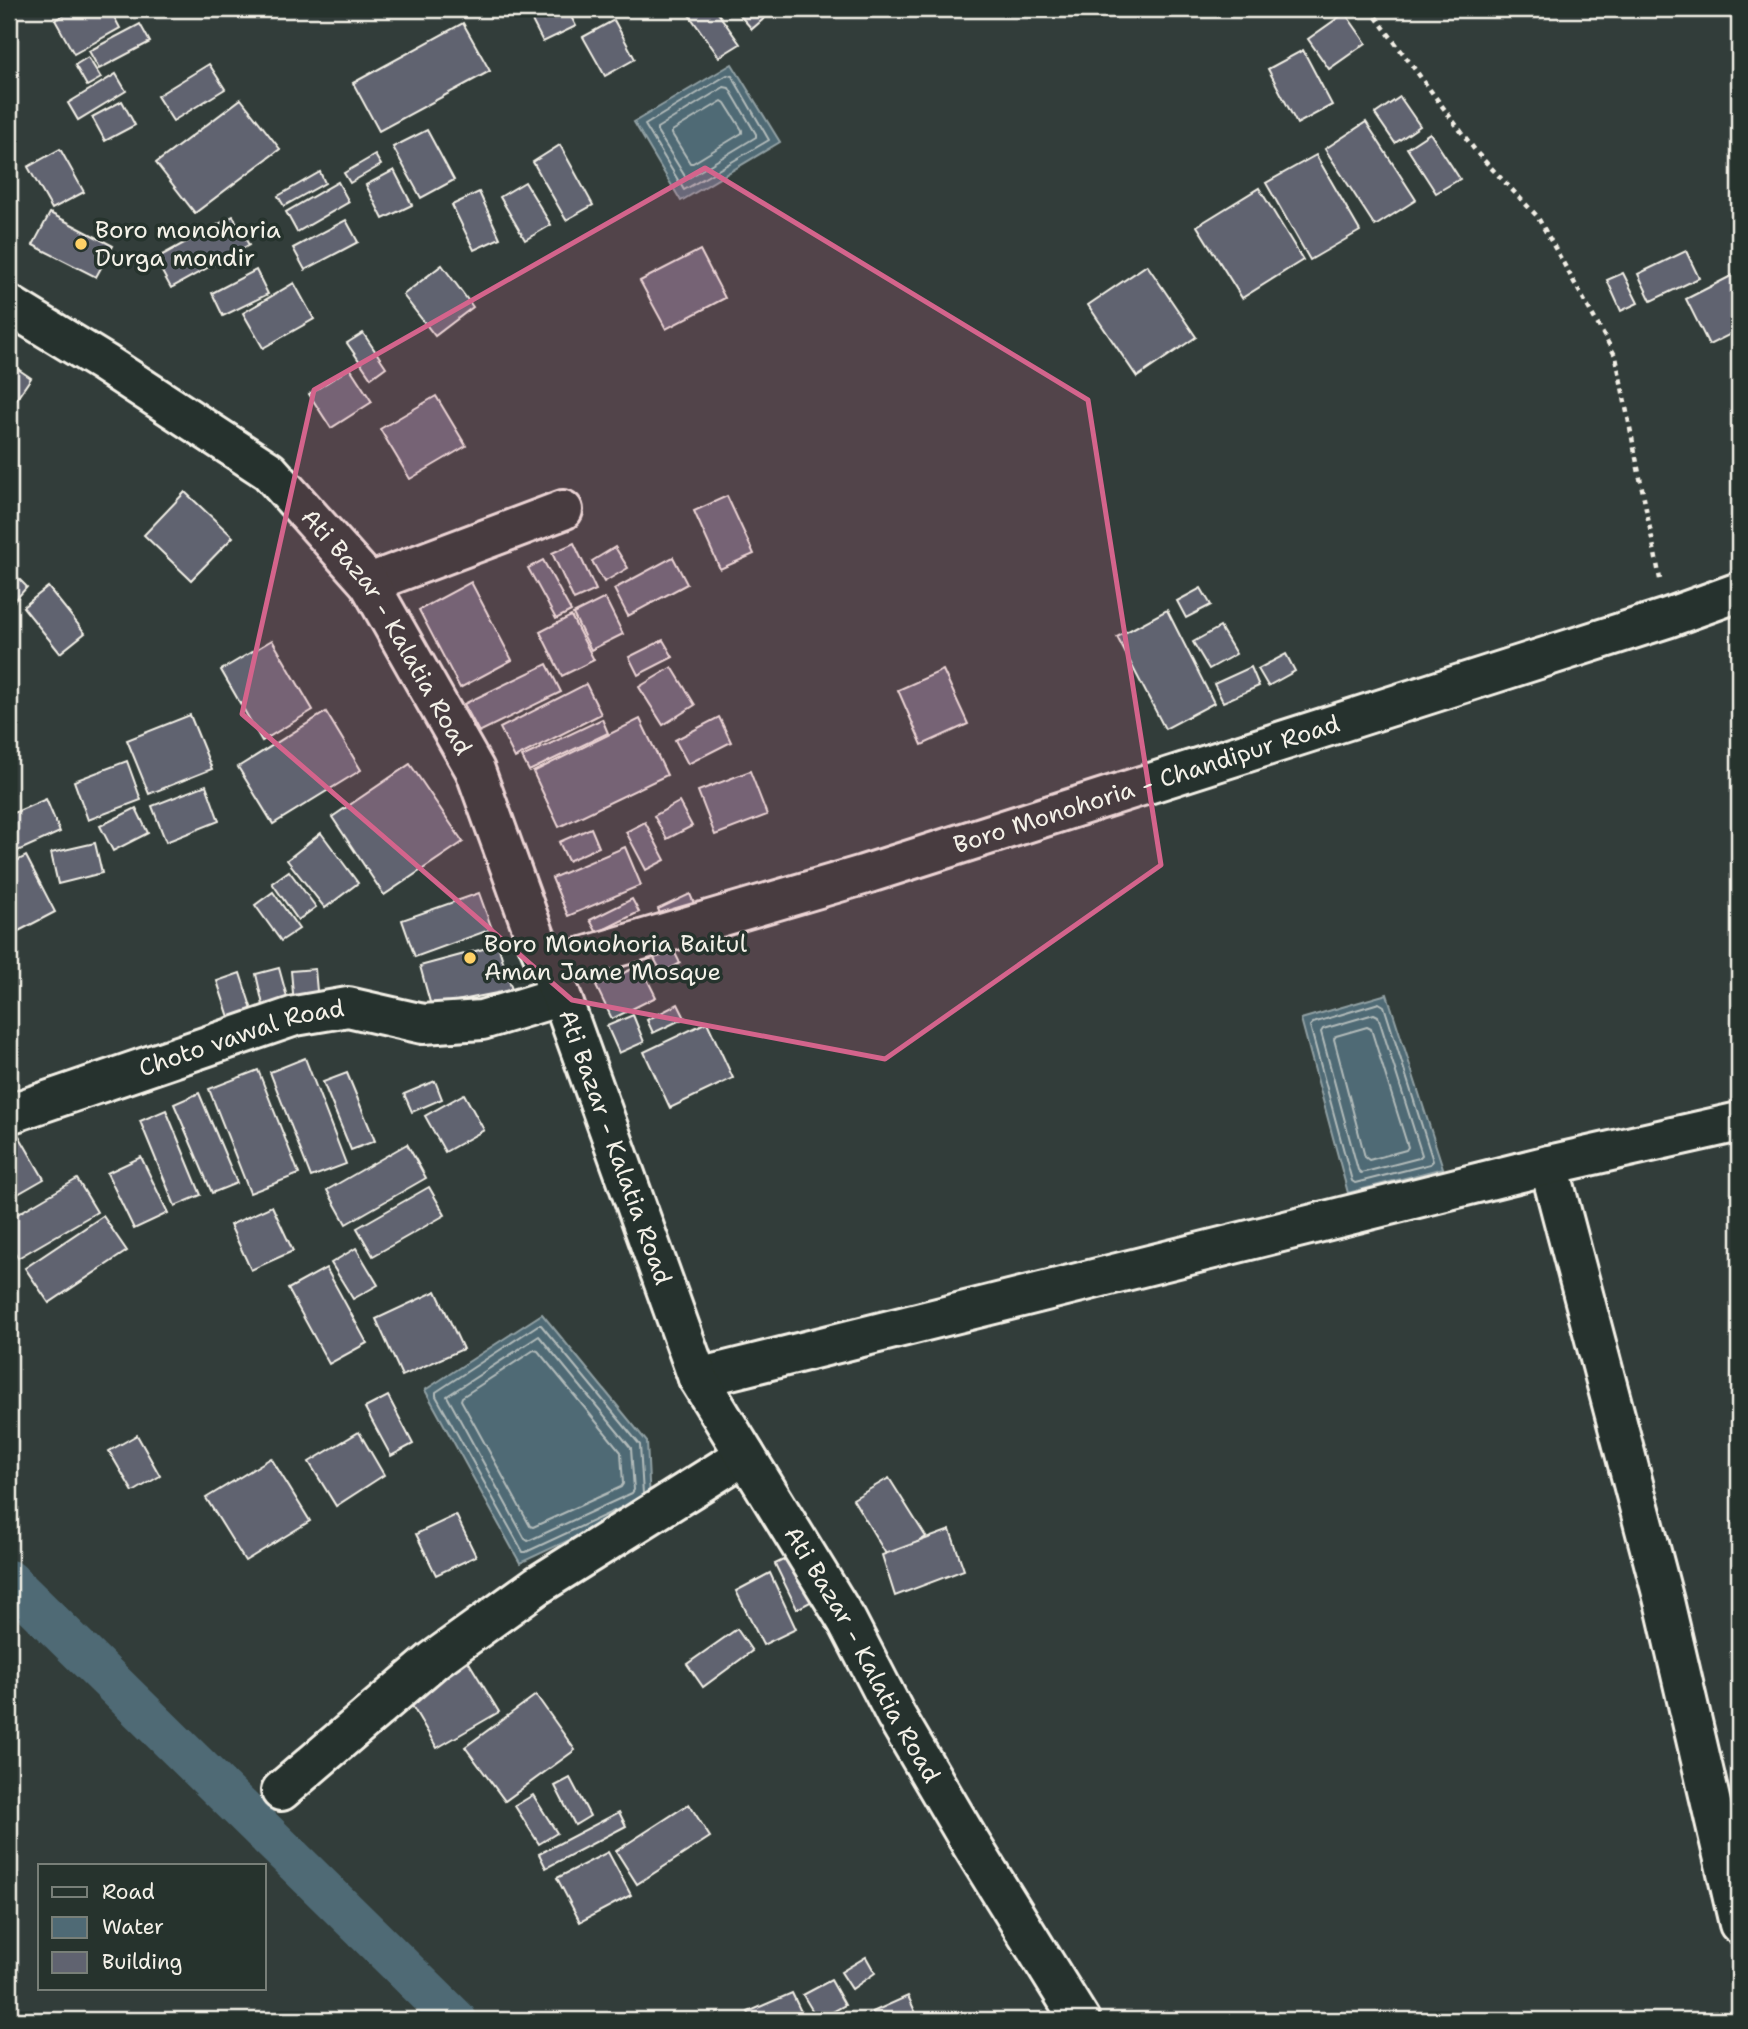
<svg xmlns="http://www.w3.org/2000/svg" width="1748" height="2029" font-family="'Shantell Sans',sans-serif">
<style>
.water{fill:#4f6a75;stroke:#91a0a3;stroke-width:2}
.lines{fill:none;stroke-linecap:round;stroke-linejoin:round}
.shore{stroke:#b2bbba;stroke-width:2}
.canal{stroke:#4f6a75;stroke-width:42}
.building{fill:#606370;stroke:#f4f1e8;stroke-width:2}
.minor-casing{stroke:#f4f1e8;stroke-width:44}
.secondary-casing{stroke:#f4f1e8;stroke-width:44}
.path{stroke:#f4f1e8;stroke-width:4.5;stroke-dasharray:5 5;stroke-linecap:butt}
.minor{stroke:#26332d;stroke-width:38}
.secondary{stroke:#26332d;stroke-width:38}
.marked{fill:#d4648c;fill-opacity:0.2;stroke:#d4648c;stroke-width:5;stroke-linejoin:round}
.poi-dot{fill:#ffd166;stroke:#26332d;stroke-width:2.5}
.labels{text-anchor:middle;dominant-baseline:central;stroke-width:7;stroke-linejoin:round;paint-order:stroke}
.poi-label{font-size:24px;fill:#f4f1e8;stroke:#26332d;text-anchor:start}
.street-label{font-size:24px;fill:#f4f1e8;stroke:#26332d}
</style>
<rect width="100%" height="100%" fill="#323d3a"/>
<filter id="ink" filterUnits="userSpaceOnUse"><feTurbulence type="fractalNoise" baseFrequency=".0143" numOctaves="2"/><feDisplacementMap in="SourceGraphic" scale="14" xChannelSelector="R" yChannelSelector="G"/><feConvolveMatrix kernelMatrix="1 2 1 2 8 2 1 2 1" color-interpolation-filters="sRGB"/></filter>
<g filter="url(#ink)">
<g class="water">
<path d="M732,64L780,142L681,201L634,122Z"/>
<path d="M1387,994L1443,1168L1348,1193L1301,1019Z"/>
<path d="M542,1314L647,1442L650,1502L520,1563L425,1390Z"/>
</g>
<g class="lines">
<g class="shore">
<path d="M727,75L732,76L769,140L684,190L645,125Z"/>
<path d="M724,87L729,88L756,134V137L690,177L686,178L657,131V128Z"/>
<path d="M722,101L725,103L742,130V133L693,163H690L672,134V131Z"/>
<path d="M1379,1003L1384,1006L1433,1161L1430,1164L1355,1183L1352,1181L1310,1026L1313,1023Z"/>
<path d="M1374,1014L1378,1016L1422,1155L1419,1158L1361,1173L1358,1170L1321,1032L1323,1029Z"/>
<path d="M1367,1027L1371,1029L1408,1147L1406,1150L1369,1160L1365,1157L1334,1039L1336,1036Z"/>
<path d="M539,1336L631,1448L634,1490L632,1493L528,1541L525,1539L447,1396Z"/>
<path d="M534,1350L538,1351L621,1452L623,1484L621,1487L533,1527L530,1526L461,1400L462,1397Z"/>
<path d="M623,1507L526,1552H523L436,1396V1392L538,1325H541L640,1445L643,1494"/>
</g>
<path class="canal" d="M9,1581L456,2020"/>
</g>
<g class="building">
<path d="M75,9H110L120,28L74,54L55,20Z"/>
<path d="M526,9H567L576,26L543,42Z"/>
<path d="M692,9H715L740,44L719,57L687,12Z"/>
<path d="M734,9H775L752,29Z"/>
<path d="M1345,13L1366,43L1329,69L1308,39Z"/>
<path d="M614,20L635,59L605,76L583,37Z"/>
<path d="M463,23L490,71L379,131L353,83Z"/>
<path d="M140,24L150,42L99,69L89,51Z"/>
<path d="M1303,50L1332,105L1297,124L1268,69Z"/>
<path d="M88,57L101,78L87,86L75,65Z"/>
<path d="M209,64L225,89L173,121L157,96Z"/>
<path d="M116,74L126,91L78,120L68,103Z"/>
<path d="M1400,97L1420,126L1395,143L1375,114Z"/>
<path d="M241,99L280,149L195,213L156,163Z"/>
<path d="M122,101L135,125L105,141L92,117Z"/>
<path d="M1366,122L1416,200L1375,226L1325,149Z"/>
<path d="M427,130L454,180L421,198L393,147Z"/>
<path d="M1430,133L1460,179L1436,193L1407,148Z"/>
<path d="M560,145L593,205L566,220L533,162Z"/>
<path d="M60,149L84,192L52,209L28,167Z"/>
<path d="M375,155L381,165L350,183L344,173Z"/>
<path d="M1316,155L1360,231L1310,260L1266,183Z"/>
<path d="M394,170L412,205L383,219L366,185Z"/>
<path d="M320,172L325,183L284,206L278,196Z"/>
<path d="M338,182L349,202L297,232L286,212Z"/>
<path d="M525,182L551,225L525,240L500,197Z"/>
<path d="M1259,188L1303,260L1242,298L1197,226Z"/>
<path d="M479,192L500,238L474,250L452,205Z"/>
<path d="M50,213L113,246L96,277L33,245Z"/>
<path d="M233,216L249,245L171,288L155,259Z"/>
<path d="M346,220L358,242L305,270L293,248Z"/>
<path d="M700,250L725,298L666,329L640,281Z"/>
<path d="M1686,251L1699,278L1651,301L1638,274Z"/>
<path d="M442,265L473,307L435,336L403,295Z"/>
<path d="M1147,265L1196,337L1137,377L1088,305Z"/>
<path d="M256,270L268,294L223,316L212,293Z"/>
<path d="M1739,272V330L1709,345L1686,299Z"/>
<path d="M1623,273L1638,303L1621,311L1607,280Z"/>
<path d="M294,283L314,319L263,348L243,313Z"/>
<path d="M363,333L386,367L371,378L347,343Z"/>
<path d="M9,363L31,378L9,410Z"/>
<path d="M350,368L372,402L331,428L309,394Z"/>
<path d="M436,396L466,446L410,479L380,429Z"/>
<path d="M185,492L233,537L191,580L144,535Z"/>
<path d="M727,496L754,554L720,569L694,511Z"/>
<path d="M574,543L596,590L574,600L552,553Z"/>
<path d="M615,547L628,568L604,582L592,561Z"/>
<path d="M673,557L687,584L628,616L614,589Z"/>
<path d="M543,560L571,611L556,619L528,568Z"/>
<path d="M9,569L27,587L9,607Z"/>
<path d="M471,582L512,660L460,688L419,610Z"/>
<path d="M48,587L85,633L60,653L23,607Z"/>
<path d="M1201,588L1211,605L1186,618L1177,601Z"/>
<path d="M605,598L623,634L591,650L573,614Z"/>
<path d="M1167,610L1214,703L1165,729L1117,637Z"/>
<path d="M571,616L594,660L562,676L540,632Z"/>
<path d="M1220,627L1236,654L1209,669L1193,642Z"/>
<path d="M272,640L313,710L262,741L221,670Z"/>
<path d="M663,640L673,657L638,675L629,657Z"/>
<path d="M1286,654L1295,671L1268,686L1258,669Z"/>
<path d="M547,664L561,692L479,732L464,704Z"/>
<path d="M672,667L695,705L663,725L639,687Z"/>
<path d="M1251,667L1259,686L1223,702L1214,684Z"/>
<path d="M943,670L968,724L922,745L898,690Z"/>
<path d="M586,684L601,714L515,758L500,728Z"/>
<path d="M326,712L361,770L273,824L238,767Z"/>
<path d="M190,715L212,769L149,794L127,740Z"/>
<path d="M719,717L731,742L688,764L675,740Z"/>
<path d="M602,719L608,733L529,771L522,757Z"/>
<path d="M640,719L667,775L559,827L533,772Z"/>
<path d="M127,761L141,800L88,820L74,781Z"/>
<path d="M410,764L463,842L384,895L332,817Z"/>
<path d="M750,771L767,815L715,835L698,791Z"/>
<path d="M206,785L219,821L166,842L152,806Z"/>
<path d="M46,799L60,832L11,854L9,848V815Z"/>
<path d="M679,802L692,826L667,839L654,816Z"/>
<path d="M136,808L148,833L113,851L100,826Z"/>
<path d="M645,822L665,860L646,870L626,832Z"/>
<path d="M591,828L599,847L568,861L559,842Z"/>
<path d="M321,833L358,883L325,908L287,860Z"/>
<path d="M95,843L102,873L58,884L51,853Z"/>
<path d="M625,847L641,885L568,916L552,878Z"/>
<path d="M26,856L55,912L9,936V865Z"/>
<path d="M289,871L316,907L298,920L272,883Z"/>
<path d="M273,892L299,929L281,941L255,905Z"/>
<path d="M479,893L492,929L415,957L402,920Z"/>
<path d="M690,894L696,908L664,923L658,909Z"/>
<path d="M632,899L639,912L597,933L590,920Z"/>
<path d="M669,941L680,963L662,973L650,951Z"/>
<path d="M498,945L512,990L431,1006L420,966Z"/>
<path d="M640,965L656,997L612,1019L596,986Z"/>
<path d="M279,968L290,1008L265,1014L256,974Z"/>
<path d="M315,969L318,1002L294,1004L291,971Z"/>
<path d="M240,973L253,1013L230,1020L217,981Z"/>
<path d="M678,1004L685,1018L653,1033L647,1020Z"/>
<path d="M633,1015L644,1042L619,1053L607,1026Z"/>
<path d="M707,1022L733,1078L670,1108L644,1052Z"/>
<path d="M305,1058L346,1164L311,1177L270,1072Z"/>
<path d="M258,1070L299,1174L250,1193L209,1089Z"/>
<path d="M347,1073L375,1141L351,1150L323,1082Z"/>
<path d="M435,1081L442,1099L412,1112L404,1094Z"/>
<path d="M199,1093L237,1183L212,1193L174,1104Z"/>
<path d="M464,1094L484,1130L445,1152L425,1116Z"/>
<path d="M166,1110L201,1195L175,1206L140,1121Z"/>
<path d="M14,1127L44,1179L9,1199V1130Z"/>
<path d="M407,1144L426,1178L346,1224L327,1190Z"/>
<path d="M141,1157L168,1213L134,1229L107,1173Z"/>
<path d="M77,1179L97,1212L18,1258L9,1242V1219Z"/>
<path d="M429,1187L445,1215L373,1256L357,1228Z"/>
<path d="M272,1206L293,1251L251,1270L230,1225Z"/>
<path d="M103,1216L127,1251L49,1303L25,1268Z"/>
<path d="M356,1248L378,1285L353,1299L331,1263Z"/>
<path d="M326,1268L367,1343L329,1364L288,1289Z"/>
<path d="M436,1291L463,1349L402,1376L376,1319Z"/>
<path d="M388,1396L413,1444L391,1456L365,1408Z"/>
<path d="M359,1432L384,1475L336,1506L309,1462Z"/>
<path d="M137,1435L160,1476L133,1492L109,1451Z"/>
<path d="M271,1458L310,1521L245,1561L206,1498Z"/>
<path d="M889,1478L926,1537L889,1559L853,1499Z"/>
<path d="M456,1515L476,1556L436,1575L416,1534Z"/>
<path d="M950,1530L964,1570L895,1596L882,1555Z"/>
<path d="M798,1553L820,1597L797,1609L775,1564Z"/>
<path d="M770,1573L796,1629L763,1645L736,1591Z"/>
<path d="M737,1629L752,1651L703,1687L687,1664Z"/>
<path d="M465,1656L499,1712L437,1748L404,1692Z"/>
<path d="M536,1695L575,1750L505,1801L465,1747Z"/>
<path d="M570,1778L590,1816L575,1825L555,1786Z"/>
<path d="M533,1795L557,1833L539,1844L515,1806Z"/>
<path d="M689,1804L710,1837L637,1884L616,1851Z"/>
<path d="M619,1812L626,1826L546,1868L539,1854Z"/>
<path d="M608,1852L631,1895L580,1922L557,1878Z"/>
<path d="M866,1957L875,1973L852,1989L841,1972Z"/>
<path d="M831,1980L845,2005L818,2020L803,1995Z"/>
<path d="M792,1993L805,2020H752L748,2012Z"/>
<path d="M908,1996L919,2020H871L868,2014Z"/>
</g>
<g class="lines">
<g class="minor-casing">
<g id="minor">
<path d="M369,583L563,510"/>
<path id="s1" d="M549,967L863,875L1667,618L1739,592"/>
<path id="s2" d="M9,1114L295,1016L348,1007L423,1024L482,1020L561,996"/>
<path d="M1549,1165L1664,1601L1739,1924"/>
<path d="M698,1378L1549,1165L1739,1122"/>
<path d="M281,1791L434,1660L538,1585L745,1455"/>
</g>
</g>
<g class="secondary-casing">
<g id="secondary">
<path id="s3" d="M9,305L104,363L269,471L369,583L475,770L535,936L561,996L698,1378L847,1621L896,1716L971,1844L1080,2020"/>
</g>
</g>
<path class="path" d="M1370,9L1477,153L1537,216L1616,357L1660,579"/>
<use href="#minor" class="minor"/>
<use href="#secondary" class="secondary"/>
</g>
</g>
<path class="marked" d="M705,168L1088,400L1161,865L885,1059L572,1000L242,714L314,390Z"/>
<g class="poi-dot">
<circle cx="81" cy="244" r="7"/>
<circle cx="470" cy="958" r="7"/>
</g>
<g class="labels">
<g class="poi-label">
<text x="95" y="230">Boro monohoria<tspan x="95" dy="28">Durga mondir</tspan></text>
<text x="484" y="944">Boro Monohoria Baitul<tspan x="484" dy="28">Aman Jame Mosque</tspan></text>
</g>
<g class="street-label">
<text stroke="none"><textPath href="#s3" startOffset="509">Ati Bazar - Kalatia Road</textPath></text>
<text stroke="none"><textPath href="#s1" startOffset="625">Boro Monohoria - Chandipur Road</textPath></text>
<text stroke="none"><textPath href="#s2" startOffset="245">Choto vawal Road</textPath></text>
<text stroke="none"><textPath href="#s3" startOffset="1076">Ati Bazar - Kalatia Road</textPath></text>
<text stroke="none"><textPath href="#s3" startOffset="1643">Ati Bazar - Kalatia Road</textPath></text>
</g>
</g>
<rect width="1748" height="2029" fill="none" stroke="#26332d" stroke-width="35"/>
<rect x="18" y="18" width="1713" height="1994" fill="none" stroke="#f4f1e8" stroke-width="2.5" filter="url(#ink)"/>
<rect x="38" y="1864" width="228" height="126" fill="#26332d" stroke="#787f78" stroke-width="2"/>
<rect x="52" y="1887" width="35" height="10" fill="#26332d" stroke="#787f78" stroke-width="2"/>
<text x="102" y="1899" font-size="21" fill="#f4f1e8">Road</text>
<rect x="52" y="1917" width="35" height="21" fill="#4f6a75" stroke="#787f78" stroke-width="2"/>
<text x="102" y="1934" font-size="21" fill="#f4f1e8">Water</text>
<rect x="52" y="1952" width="35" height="21" fill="#606370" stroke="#787f78" stroke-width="2"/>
<text x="102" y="1969" font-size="21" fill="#f4f1e8">Building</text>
</svg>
